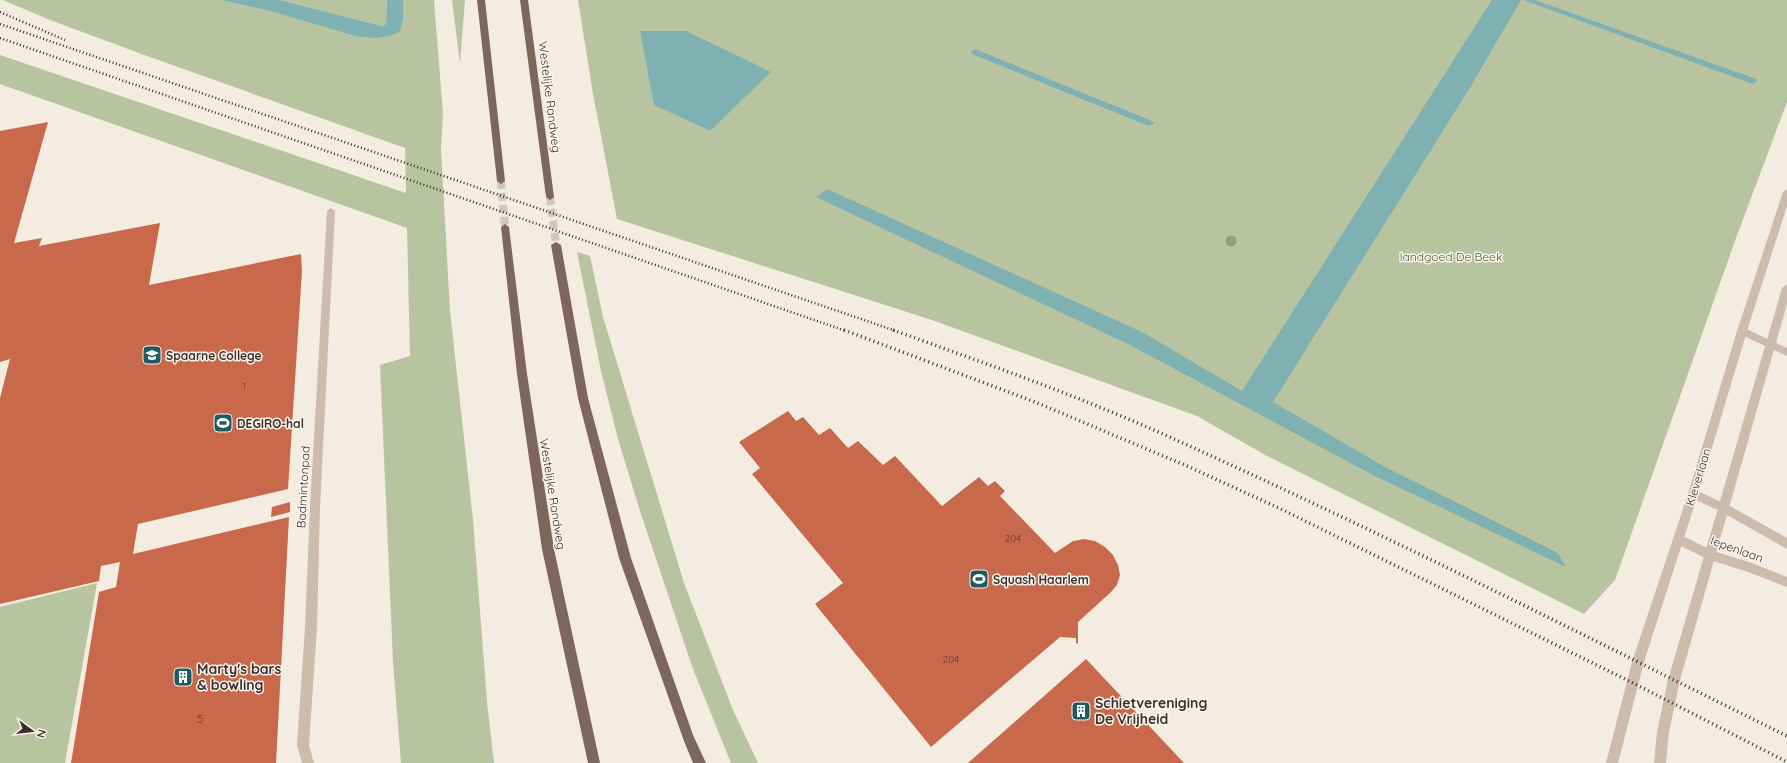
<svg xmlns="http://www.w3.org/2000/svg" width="1787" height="763" font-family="Quicksand,sans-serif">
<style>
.green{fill:#b8c4a0;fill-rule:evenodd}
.water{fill:#7fb0b2}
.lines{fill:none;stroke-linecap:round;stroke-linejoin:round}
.stream{fill:#7fb0b2;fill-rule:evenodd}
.building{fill:#c8694b}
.primary-tunnel{stroke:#cfc6bd;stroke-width:8;stroke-dasharray:8 4;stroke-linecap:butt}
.service{fill:#cdbbac;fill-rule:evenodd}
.minor{fill:#cdbbac;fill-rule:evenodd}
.tertiary{fill:#cdbbac;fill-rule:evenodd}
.primary{fill:#7d675c;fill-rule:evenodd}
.rail-far1{stroke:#3b302b;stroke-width:2.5;stroke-dasharray:1 2.5;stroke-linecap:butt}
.rail{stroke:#3b302b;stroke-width:3.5;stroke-dasharray:1 3.5;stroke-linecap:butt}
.tree{fill:#969b7f}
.labels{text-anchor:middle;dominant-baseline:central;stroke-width:3;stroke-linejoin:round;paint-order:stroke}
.number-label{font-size:10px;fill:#5e3e33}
.street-label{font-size:12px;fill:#3b302b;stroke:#fbf5ee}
.park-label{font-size:12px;fill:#4a5a2e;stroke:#fbf5ee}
.poi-label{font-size:12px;font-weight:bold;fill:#3b302b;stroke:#fbf5ee;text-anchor:start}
.near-number-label{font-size:12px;fill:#5e3e33}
.near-poi-label{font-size:14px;font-weight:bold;fill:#3b302b;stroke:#fbf5ee;text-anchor:start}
</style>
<rect width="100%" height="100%" fill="#f4ebe1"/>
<g class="green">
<path d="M3,0H221L274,12L400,32L403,20V0H434L443,114L441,149L450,311L473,520L487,702L494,763H401L393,662L380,365L410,356L407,228L0,84V55L406,193L405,148L147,56L50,20Z"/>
<path d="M280,0H387L386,24L382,26Z"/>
<path d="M452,0H465L460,64Z"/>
<path d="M578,0H1787V102L1736,238L1615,580L1584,614L1267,456L1197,416L932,320L617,219L593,94ZM640,31L710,131L655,105Z"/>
<path d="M577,252L590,256L603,317L684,583L733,710L758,763H731L693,669L640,511L618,439L601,371Z"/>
<path d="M97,583L65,763H0V607Z"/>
</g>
<g class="water">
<path d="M221,0H280L382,26L386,24L387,0H403V20L400,32L389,36L376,38L356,36L274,12Z"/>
<path d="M1492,0H1521L1471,86L1273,402L1385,467L1558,553L1566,567L1373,475L1128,344L816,197L827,189L1142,332L1242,391Z"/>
<path d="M640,31H686L771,72L710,131L654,105Z"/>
</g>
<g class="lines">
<g class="stream">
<path d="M1523,0H1535L1756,79L1757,81L1753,84L1750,83Z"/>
<path d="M975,49L1152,121L1154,123L1152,125H1146L972,54L971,52Z"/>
</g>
</g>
<g class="building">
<path d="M48,122L14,243L42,238L39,246L160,223L149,285L301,254L302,271L288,489L138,524L133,554L289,517L276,763H71L99,592L116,587L120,562L101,566L99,581L0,604V398L10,359L0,362V131Z"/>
<path d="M788,411L796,421L803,417L819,435L830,428L848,448L858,441L883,465L895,456L942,506L979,477L988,486L995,481L1005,491L1000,496L1055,553L1073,541L1084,539L1095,541L1105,547L1113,555L1118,565L1120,575L1117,585L1110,593L1078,622V644L1076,643V638L1060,637L931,747L815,604L843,583L752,474L760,468L739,442Z"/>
<path d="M290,502V512L271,517L272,507Z"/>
<path d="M1086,659L1184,763H968Z"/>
</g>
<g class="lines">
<g class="primary-tunnel">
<path d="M501,181L505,227"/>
<path d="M550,197L556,245"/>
</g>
<path class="service" d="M331,208L335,211L320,507L317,627L309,745L314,763H302L297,745L305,627L310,507L327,211Z"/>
<g class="minor">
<path d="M1742,327L1787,348V356L1739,334L1737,331L1739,328Z"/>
<path d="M1693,489L1728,505L1787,538V549L1720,511L1689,497L1688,494L1689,491Z"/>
<path d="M1679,534L1713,551L1749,562L1787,577V587L1748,572L1707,559L1675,543L1673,539L1675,535Z"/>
</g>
<g class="tertiary">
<path d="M1787,189V206L1747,331L1698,494L1644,662L1618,763H1606L1632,662L1688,494L1737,331L1783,192Z"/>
<path d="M1787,284V304L1680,680L1669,732L1666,763H1654L1657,732L1668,680L1782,288Z"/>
</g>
<g class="primary">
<path d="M477,0H485L505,181L501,184L497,181Z"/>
<path d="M520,0H528L554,197L550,200L546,197Z"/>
<path d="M505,224L509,227L527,374L554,549L600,763H588L542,549L517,374L501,227Z"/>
<path d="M556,242L561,245L588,398L631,558L693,735L706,763H693L684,741L619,558L578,398L551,245Z"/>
</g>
<g class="rail-far1">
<path d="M0,12L65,40"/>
<path d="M0,24L896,331"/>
<path d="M0,38L846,331"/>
</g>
<g class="rail">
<path d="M844,330L1035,402L1187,466L1281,509L1633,683L1787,762"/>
<path d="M893,330C984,363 1076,395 1165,435C1375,529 1581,634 1787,736"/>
</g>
</g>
<circle class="tree" cx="1231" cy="241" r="5.5"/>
<defs>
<g id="university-square" transform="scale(1)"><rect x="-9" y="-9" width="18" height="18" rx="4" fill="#1f5a5e" stroke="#fbf5ee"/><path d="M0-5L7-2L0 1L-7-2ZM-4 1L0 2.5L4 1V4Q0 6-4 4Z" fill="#fff"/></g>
<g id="stadium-square" transform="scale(1)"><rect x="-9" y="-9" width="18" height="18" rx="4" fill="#1f5a5e" stroke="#fbf5ee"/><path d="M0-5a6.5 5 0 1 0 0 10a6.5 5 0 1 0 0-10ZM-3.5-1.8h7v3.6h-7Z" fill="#fff"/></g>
<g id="building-square" transform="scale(1)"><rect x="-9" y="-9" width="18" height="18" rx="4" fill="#1f5a5e" stroke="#fbf5ee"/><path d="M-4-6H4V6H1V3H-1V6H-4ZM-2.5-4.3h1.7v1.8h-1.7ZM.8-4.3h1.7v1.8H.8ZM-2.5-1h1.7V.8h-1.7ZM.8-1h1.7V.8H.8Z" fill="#fff"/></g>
</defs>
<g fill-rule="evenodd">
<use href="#university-square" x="152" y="355"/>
<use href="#stadium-square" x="223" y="423"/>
<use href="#stadium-square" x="979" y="579"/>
<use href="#building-square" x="183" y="677"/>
<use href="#building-square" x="1081" y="711"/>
</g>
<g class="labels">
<g class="number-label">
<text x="244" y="385">1</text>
<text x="1013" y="538">204</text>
<text x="951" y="659">204</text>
</g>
<g class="street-label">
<text transform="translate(550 97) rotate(83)">Westelijke Randweg</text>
<text transform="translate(1698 477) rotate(-73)">Kleverlaan</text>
<text transform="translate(303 487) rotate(-87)">Badmintonpad</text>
<text transform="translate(553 494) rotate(81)">Westelijke Randweg</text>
<text transform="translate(1737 549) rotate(20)">Iepenlaan</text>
</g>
<g class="park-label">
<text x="1451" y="256">landgoed De Beek</text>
</g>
<g class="poi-label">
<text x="166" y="355">Spaarne College</text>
<text x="237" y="423">DEGIRO-hal</text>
<text x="993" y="579">Squash Haarlem</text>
</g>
<g class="near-number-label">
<text x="200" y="718">5</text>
</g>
<g class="near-poi-label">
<text x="197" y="669">Marty's bars<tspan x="197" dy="16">&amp; bowling</tspan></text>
<text x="1095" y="703">Schietvereniging<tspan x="1095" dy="16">De Vrijheid</tspan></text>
</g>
</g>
<g transform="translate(32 731) rotate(105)" stroke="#fbf5ee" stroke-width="3" paint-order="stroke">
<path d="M0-3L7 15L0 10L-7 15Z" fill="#3b302b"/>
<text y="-6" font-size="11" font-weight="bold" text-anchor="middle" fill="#3b302b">N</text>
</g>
</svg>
